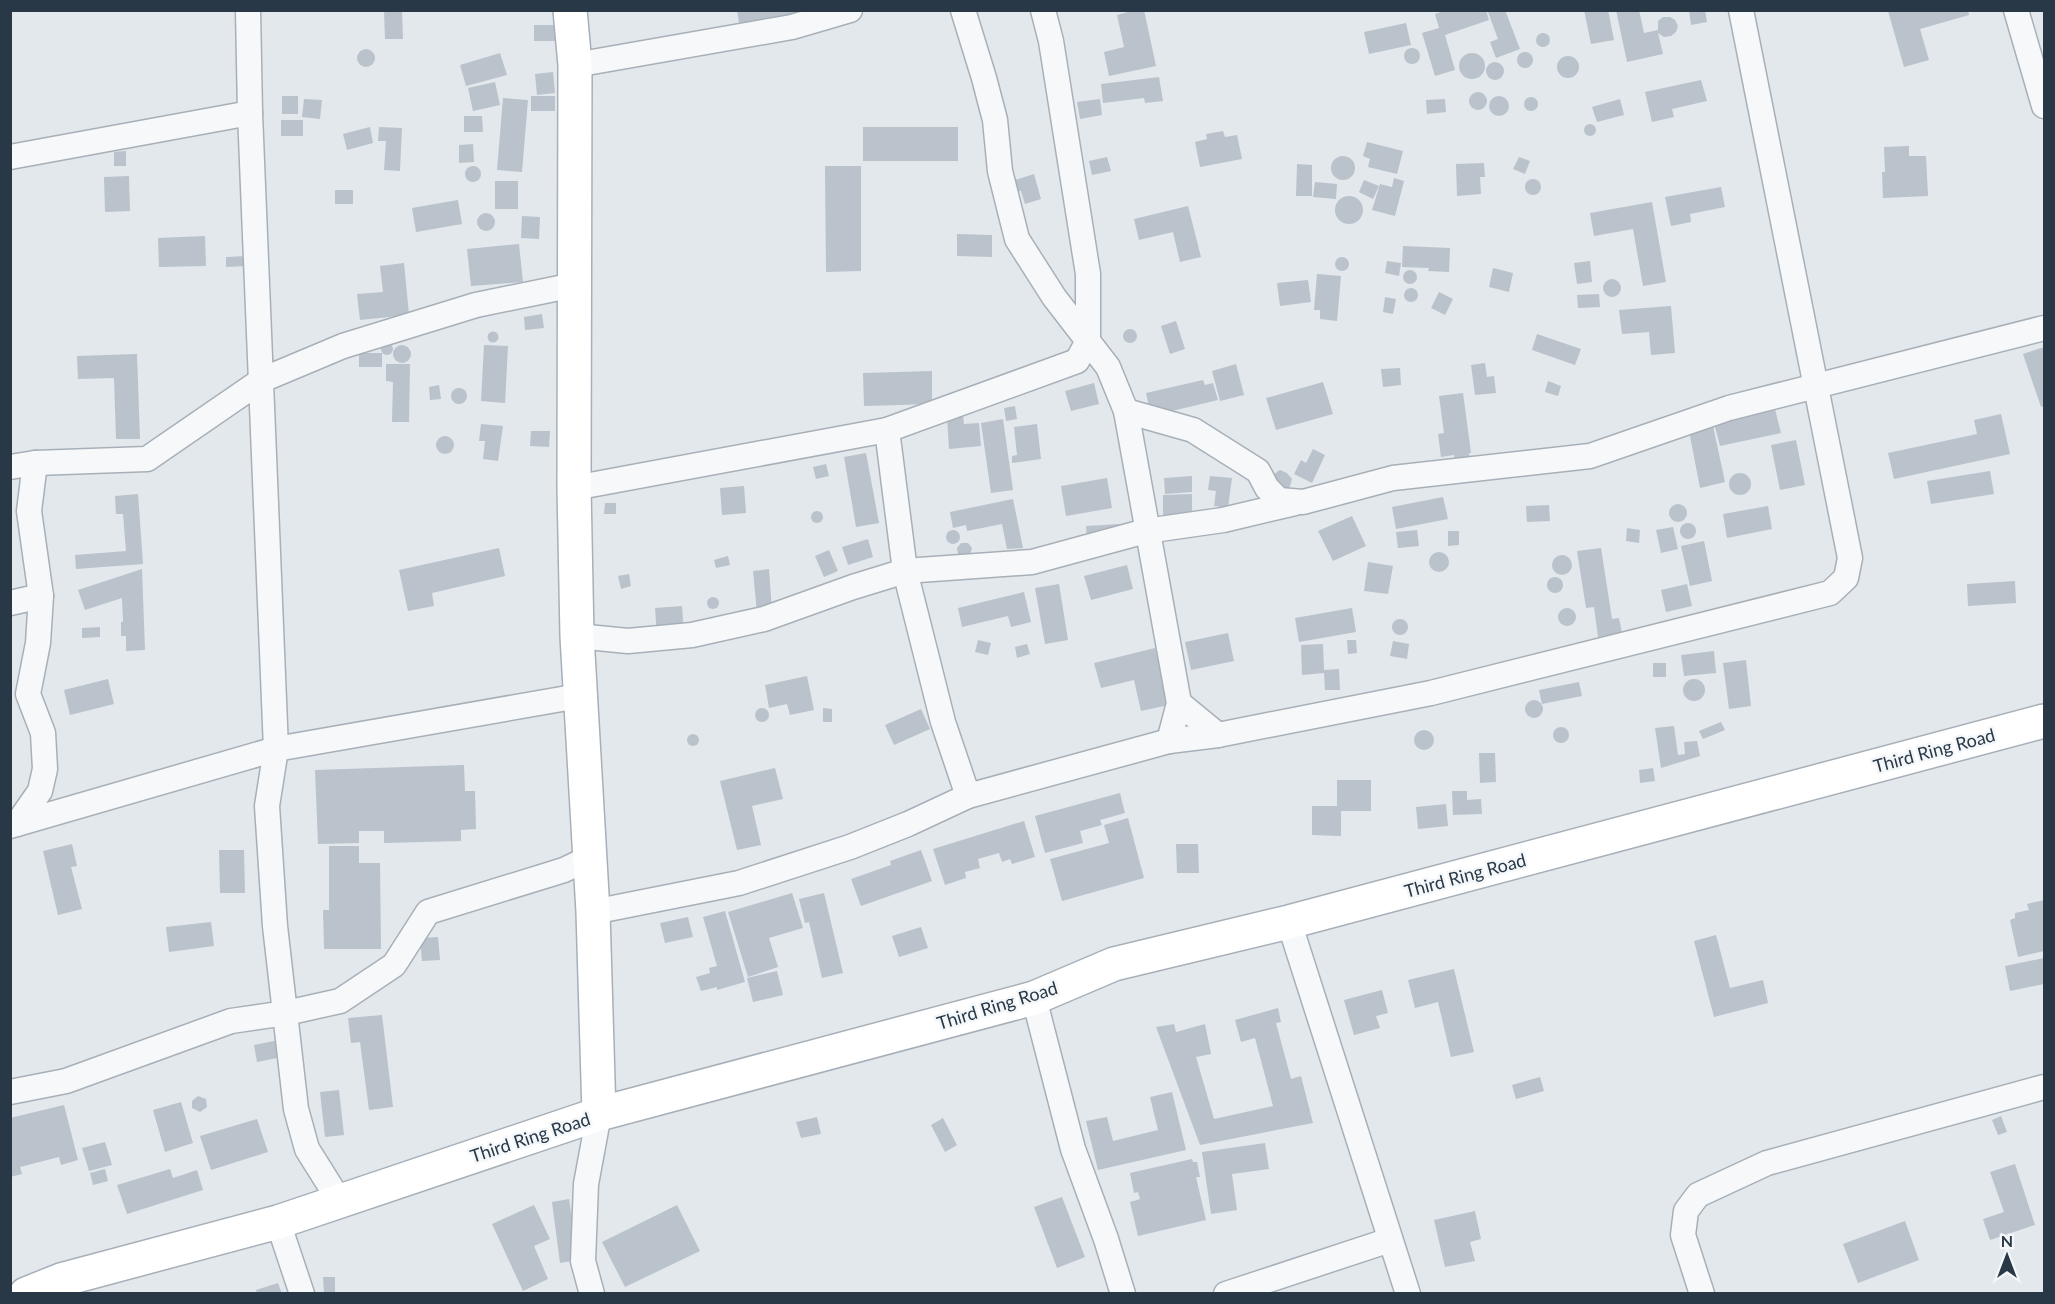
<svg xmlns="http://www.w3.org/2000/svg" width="2055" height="1304" font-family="Lato,sans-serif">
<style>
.building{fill:#bac2cb}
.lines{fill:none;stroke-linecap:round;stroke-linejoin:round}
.street-casing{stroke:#a7b0b8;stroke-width:27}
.secondary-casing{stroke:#a7b0b8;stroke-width:36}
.street{stroke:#f7f8fa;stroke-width:24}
.secondary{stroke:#fff;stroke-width:33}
.labels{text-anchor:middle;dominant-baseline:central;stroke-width:5;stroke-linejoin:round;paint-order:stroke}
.street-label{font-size:18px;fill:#293847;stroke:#f4f7f9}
</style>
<rect width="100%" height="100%" fill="#e3e8ed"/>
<g class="building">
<path d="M384,10H402L403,39H385Z"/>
<path d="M737,10H795V14L739,23Z"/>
<path d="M1136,10H1144L1156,66L1109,76L1104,52L1124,47L1117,15Z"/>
<path d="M1446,10H1486L1489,20L1445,35L1455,70L1435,76L1422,33L1439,28L1435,14Z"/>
<path d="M1491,10H1505L1520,49L1496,58L1490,42L1498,39L1488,12Z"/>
<path d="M1584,10H1608L1614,40L1591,44Z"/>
<path d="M1616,10H1639L1644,33L1658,30V21L1663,17H1670L1675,20L1678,26L1676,32L1671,36L1664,37L1658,33L1663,54L1627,62Z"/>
<path d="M1689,10H1705L1707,22L1691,25Z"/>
<path d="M1968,10L1969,15L1920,29L1929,60L1904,67L1888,11Z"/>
<path d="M1406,23L1411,45L1369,54L1364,32Z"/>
<rect x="534" y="25" width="23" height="16"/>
<circle cx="1543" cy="40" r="7"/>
<circle cx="1412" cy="56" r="8"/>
<circle cx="366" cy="58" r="9"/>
<circle cx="1525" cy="60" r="8"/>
<path d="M500,53L507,75L466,86L460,65Z"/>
<circle cx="1472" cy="66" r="13"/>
<circle cx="1568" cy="67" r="11"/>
<circle cx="1495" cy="71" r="9"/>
<path d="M553,72L555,93L537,95L535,74Z"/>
<path d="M1159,77L1163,101L1145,103L1144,98L1103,103L1101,84Z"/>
<path d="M1701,80L1707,101L1672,109L1674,117L1652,122L1645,92Z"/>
<path d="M495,82L500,105L473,111L468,88Z"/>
<circle cx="1478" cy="101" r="9"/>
<circle cx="1499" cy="106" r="10"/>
<rect x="282" y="96" width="16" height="18"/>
<rect x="531" y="96" width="24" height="15"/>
<circle cx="1531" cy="104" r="7"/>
<path d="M503,98L528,100L522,172L497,170Z"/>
<path d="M304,99L322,100L320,119L302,117Z"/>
<path d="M1100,99L1102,115L1080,119L1077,102Z"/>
<path d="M1445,99L1446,112L1427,114L1426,100Z"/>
<path d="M1620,99L1624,115L1597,122L1592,107Z"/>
<path d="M464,116H482L483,132H464Z"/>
<rect x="281" y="120" width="22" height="16"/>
<circle cx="1590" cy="130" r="6"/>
<path d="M370,127L373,143L347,150L343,134Z"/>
<path d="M379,127L402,128L400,171L384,170L386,141H378Z"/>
<rect x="863" y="127" width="95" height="34"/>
<path d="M1223,131L1225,137L1237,135L1242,159L1200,167L1195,142L1207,139L1206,134Z"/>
<path d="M1367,142L1403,151L1397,174L1368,167L1370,159L1363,156Z"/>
<path d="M473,144L474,162L459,163V145Z"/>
<path d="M1909,146V156H1926L1928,196L1883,198L1882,172H1885L1884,147Z"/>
<path d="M126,151V166H114V152Z"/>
<circle cx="1343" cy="168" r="12"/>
<path d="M1107,157L1111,171L1092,175L1089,161Z"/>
<path d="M1519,157L1530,161L1525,174L1513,169Z"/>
<path d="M1484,163L1485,177H1480L1481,194L1457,196L1456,164Z"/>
<path d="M1297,164L1312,165V196H1296Z"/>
<path d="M825,166H861V271L826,272Z"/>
<circle cx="473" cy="174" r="8"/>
<path d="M1034,174L1041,199L1025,204L1021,191L1015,192L1012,181Z"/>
<path d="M129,176L130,211L105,212L104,177Z"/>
<path d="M1394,178L1404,181L1395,216L1372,210L1380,184L1392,187Z"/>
<circle cx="1533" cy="187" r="8"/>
<path d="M1364,180L1379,186L1373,199L1359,192Z"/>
<rect x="495" y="181" width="23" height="28"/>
<path d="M1315,182L1337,184L1336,199L1313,197Z"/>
<path d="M1721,187L1725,207L1690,214L1691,222L1671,226L1665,197Z"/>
<rect x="335" y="190" width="18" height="14"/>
<circle cx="1349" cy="210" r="14"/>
<path d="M458,200L462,224L416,232L412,208Z"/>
<path d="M1652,202L1666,282L1643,286L1633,229L1594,236L1590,213Z"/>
<path d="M1188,206L1201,257L1180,262L1173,232L1139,240L1134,219Z"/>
<circle cx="486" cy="222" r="9"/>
<path d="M522,216L540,217L539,239L521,238Z"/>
<path d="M957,234L992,235V257L957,256Z"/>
<path d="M205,236L206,266L159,267L158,238Z"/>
<path d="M519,244L523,282L471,286L467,249Z"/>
<path d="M1403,246L1450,248L1449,272L1428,271L1429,268L1402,267Z"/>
<path d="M247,256V266L226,267V257Z"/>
<circle cx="1342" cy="264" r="7"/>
<path d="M1387,261L1401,263L1399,276L1385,273Z"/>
<path d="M1590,261L1592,282L1577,284L1574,263Z"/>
<path d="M404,263L409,315L360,320L357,294L383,292L380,266Z"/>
<path d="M1493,268L1513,273L1509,292L1489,287Z"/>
<circle cx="1410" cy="277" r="7"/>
<path d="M1317,274L1341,276L1337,321L1320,319V310H1314Z"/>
<circle cx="1612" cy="288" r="9"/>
<path d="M1308,280L1311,302L1280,306L1277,283Z"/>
<circle cx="1411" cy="295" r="7"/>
<path d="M1439,292L1453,299L1445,315L1431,308Z"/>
<path d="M1599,294L1600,307L1578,308L1577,295Z"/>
<path d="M1385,297L1396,299L1393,314L1383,312Z"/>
<path d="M1671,306L1675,353L1651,355L1649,332L1622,334L1619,310Z"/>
<path d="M542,314L544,328L525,330L524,317Z"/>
<path d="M1176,321L1185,349L1170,354L1161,326Z"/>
<circle cx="1130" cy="336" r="7"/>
<circle cx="493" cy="337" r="5.5"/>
<path d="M1537,334L1581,349L1575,365L1532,350Z"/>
<circle cx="387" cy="349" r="6"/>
<path d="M484,345L508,346L505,403L481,401Z"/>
<circle cx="402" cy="354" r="9"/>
<path d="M2044,347V406L2041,407L2023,354Z"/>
<rect x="359" y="353" width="23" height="14"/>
<path d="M137,354L140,439H116L114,378L78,379L77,356Z"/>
<path d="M1485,363L1487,377L1494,376L1496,393L1475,395L1471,365Z"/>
<path d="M386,364H410L409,422H392L393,382L386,381Z"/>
<path d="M1236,364L1244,395L1220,401L1212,371Z"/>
<path d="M1400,368L1401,385L1383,387L1381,369Z"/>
<path d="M932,371V404L864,406L863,373Z"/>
<path d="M1203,380L1205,385L1213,383L1218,400L1151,416L1146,393Z"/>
<path d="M1548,381L1561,386L1558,396L1545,392Z"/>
<path d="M1323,382L1333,414L1276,430L1266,398Z"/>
<path d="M1094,383L1099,404L1071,411L1065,391Z"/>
<path d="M439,385L441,399L430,400L429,387Z"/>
<circle cx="459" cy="396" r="8"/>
<path d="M1463,393L1471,453H1469L1470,460L1455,462L1454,455L1441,457L1438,434L1444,433L1439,396Z"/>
<path d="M1015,406L1017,419L1006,421L1004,408Z"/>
<path d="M1775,409L1781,433L1720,446L1714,423Z"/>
<path d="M2001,414L2010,454L1894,479L1888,453L1977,434L1974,420Z"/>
<path d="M963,416L964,424L979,423L981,446L949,449L947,417Z"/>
<path d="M1003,419L1013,490L991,493L981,423Z"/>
<path d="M481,424L503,426L498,461L483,459L485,441H479Z"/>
<path d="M1037,424L1041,459L1012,463V456L1017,455L1014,427Z"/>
<path d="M1713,426L1725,482L1700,488L1689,431Z"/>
<path d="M531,431H550L549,447L530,446Z"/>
<circle cx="445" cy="445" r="9"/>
<path d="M1796,440L1805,485L1780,490L1771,445Z"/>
<path d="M1313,449L1325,455L1312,483L1294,474L1301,460L1306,463Z"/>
<path d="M866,453L879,523L856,527L844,457Z"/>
<path d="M826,464L829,476L816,479L813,467Z"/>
<path d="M1280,470L1287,473L1292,479L1289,490L1270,486L1271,476Z"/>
<path d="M1990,471L1994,494L1931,504L1927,481Z"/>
<circle cx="1740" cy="484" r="11"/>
<path d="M1192,476V492L1165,494L1164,478Z"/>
<path d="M1210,476L1232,478L1228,508L1214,506L1216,491L1208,490Z"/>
<path d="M1107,478L1112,508L1066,516L1061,486Z"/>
<path d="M744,486L746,513L722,515L720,488Z"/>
<path d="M138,494L143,564L76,569L75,555L126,551L123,514H116L115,496Z"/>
<path d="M1192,494V518H1163V495Z"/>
<path d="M1443,497L1448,519L1396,529L1392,507Z"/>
<path d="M1013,499L1023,548L1007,549L1002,524L967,531L966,525L953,528L950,512Z"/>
<path d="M605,503H616V514H604Z"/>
<circle cx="1678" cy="513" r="9"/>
<path d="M1549,505L1550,521L1527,522L1526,506Z"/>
<path d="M1768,506L1772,529L1727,538L1723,514Z"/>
<circle cx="817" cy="517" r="6"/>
<path d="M1352,516L1366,546L1333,561L1318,531Z"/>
<circle cx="1688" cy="531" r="8"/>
<path d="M1120,524L1121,535L1087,538L1086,526Z"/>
<path d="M1673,527L1678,549L1661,553L1656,530Z"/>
<path d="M1627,528L1640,530L1639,543L1626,541Z"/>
<circle cx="953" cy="537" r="7"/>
<path d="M1417,530L1419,546L1398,548L1396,532Z"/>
<path d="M1448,531H1459V545L1448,546Z"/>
<path d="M868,539L873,557L848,565L842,547Z"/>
<path d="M1704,541L1712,581L1690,586L1681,546Z"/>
<path d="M961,543H968L972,548L970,555L964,558L958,554L957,548Z"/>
<path d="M499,548L505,576L432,593L434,606L408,611L399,570Z"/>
<path d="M1601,548L1612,619L1619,618L1622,633L1598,637L1594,607L1586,608L1577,551Z"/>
<path d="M829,550L838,571L824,577L815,556Z"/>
<circle cx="1439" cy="562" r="10"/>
<circle cx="1562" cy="565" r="10"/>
<path d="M728,556L730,565L716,568L714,560Z"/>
<path d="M1368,562L1393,566L1388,594L1364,591Z"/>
<path d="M1127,565L1133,589L1091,600L1084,576Z"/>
<path d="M142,569L145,650L126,651V636H121V622H123L122,598L85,610L78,590Z"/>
<path d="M769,569L772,611L757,613L753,571Z"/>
<path d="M629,574L631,586L621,589L618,576Z"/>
<circle cx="1555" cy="585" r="8"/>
<path d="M2015,581L2016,603L1968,606L1967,584Z"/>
<path d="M1059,584L1068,640L1045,644L1035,588Z"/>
<path d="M1687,584L1692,606L1666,612L1661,590Z"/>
<path d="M1024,592L1031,622L1011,627L1008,616L962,627L958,608Z"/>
<circle cx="713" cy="603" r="6"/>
<path d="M682,606L684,634L657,636L655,608Z"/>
<circle cx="1567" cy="617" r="9"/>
<path d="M1352,608L1356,632L1299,642L1295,618Z"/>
<circle cx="1400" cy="627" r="8"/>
<path d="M100,627V637L82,638V628Z"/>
<path d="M1228,633L1234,661L1191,670L1185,642Z"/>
<path d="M978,640L991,643L988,655L975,652Z"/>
<path d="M1347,640H1356L1357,653L1348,654Z"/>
<path d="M1393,641L1409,644L1407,659L1390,656Z"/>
<path d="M1027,644L1030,654L1017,658L1015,647Z"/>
<path d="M1323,644L1324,670L1339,669L1340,690H1325L1324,673L1302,675L1301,645Z"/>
<path d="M1155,648L1169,705L1141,711L1134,680L1101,688L1094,663Z"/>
<path d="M1714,651L1716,673L1684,676L1681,655Z"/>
<path d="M1746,660L1751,706L1729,709L1723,663Z"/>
<rect x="1653" y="663" width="13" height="14"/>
<path d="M807,676L814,710L790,715L787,704L769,708L765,685Z"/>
<path d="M108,679L114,704L70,715L64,690Z"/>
<circle cx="1694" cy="690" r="11"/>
<path d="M1579,682L1582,696L1542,704L1539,690Z"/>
<circle cx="1534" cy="709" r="9"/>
<circle cx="762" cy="715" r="7"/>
<path d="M823,708L832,709V722H823Z"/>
<path d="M921,709L930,729L894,745L885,725Z"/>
<path d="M1721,722L1725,730L1703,739L1699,731Z"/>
<path d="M1674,726L1678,755L1685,754L1684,742L1697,741L1700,756L1661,768L1655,728Z"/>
<circle cx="1561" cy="735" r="8"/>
<circle cx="1424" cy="740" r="10"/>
<circle cx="693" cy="740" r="6"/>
<path d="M1479,753H1495L1496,782L1480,783Z"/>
<path d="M464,765L465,791H475L476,829L461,830V841L384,843V831H359V843L318,844L315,770Z"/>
<path d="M775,768L783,799L752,806L761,845L737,850L720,781Z"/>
<path d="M1653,768L1655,781L1640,783L1639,770Z"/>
<path d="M1337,780H1371V811H1341V836L1312,835V806H1337Z"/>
<path d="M1452,791H1467V800L1481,799L1482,814L1453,815Z"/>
<path d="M1120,793L1125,813L1100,820L1102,825L1080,831L1083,843L1045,853L1035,816Z"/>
<path d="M1446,804L1448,826L1418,829L1416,807Z"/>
<path d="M1128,818L1144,878L1062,901L1050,859L1109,843L1104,825Z"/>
<path d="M1024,821L1035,857L1012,864L1010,859L1002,862L999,853L978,859L980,868L965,872L966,878L945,885L933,849Z"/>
<path d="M72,844L77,866L71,867L82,909L58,915L43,851Z"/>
<path d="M1176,844H1198L1199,873H1177Z"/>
<path d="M329,846H359V863H380L381,949H324L323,910H329Z"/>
<path d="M219,850H244L245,893H220Z"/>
<path d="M921,850L932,881L861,906L851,879L891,865L890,861Z"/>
<path d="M792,893L803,928L769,938L778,967L748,977L728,912Z"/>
<path d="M824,893L843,973L822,978L809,922L805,923L799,899Z"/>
<path d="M2044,900V951L2018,957L2010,920L2015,918V913L2029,910L2027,904Z"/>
<path d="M725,911L745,982L717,990V987L701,991L696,977L710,973L709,968L717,966L703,917Z"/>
<path d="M688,917L693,937L665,943L660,923Z"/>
<path d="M211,922L214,946L169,952L166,927Z"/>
<path d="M921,927L928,948L899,957L892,936Z"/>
<path d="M1716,935L1730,988L1763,980L1768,1003L1714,1017L1694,941Z"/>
<path d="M438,937L440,960L422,961L420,938Z"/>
<path d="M2044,958V984L2010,991L2005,966Z"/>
<path d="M1454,969L1474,1052L1451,1057L1438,1002L1415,1008L1408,980Z"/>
<path d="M777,971L783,995L753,1002L747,978Z"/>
<path d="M1382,990L1388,1013L1376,1016L1380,1028L1354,1035L1344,1000Z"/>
<path d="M1278,1008L1281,1022L1276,1023L1291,1079L1301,1076L1313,1123L1200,1145L1156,1027L1174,1024L1176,1032L1205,1024L1211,1054L1196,1057L1214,1119L1273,1106L1255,1038L1241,1042L1235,1020Z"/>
<path d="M382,1015L393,1107L369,1110L360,1042L351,1043L348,1018Z"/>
<path d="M279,1040L282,1057L257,1062L254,1045Z"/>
<path d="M1540,1077L1544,1091L1516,1099L1512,1085Z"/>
<path d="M339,1090L344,1135L325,1137L320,1092Z"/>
<path d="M1172,1092L1186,1150L1098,1170L1086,1121L1107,1117L1113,1141L1158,1130L1150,1097Z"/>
<path d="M198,1096L206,1099L207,1107L200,1112L192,1108V1101Z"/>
<path d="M181,1102L193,1143L165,1152L153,1110Z"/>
<path d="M64,1105L78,1160L61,1165L59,1157L20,1167L22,1174L10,1177V1118Z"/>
<path d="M2001,1116L2007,1132L1998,1135L1992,1120Z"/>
<path d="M817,1117L821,1134L801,1138L796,1122Z"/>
<path d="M943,1118L957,1145L945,1152L931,1125Z"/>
<path d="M257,1119L268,1152L211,1170L200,1136Z"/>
<path d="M105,1142L112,1165L89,1171L82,1148Z"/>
<path d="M1265,1143L1269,1169L1232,1174L1237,1210L1211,1214L1202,1152Z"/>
<path d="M1192,1159L1193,1162H1197L1200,1177H1196L1206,1220L1138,1236L1130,1202L1140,1199L1138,1192L1134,1193L1130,1173Z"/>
<path d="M2015,1164L2035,1225L1990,1240L1983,1219L2004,1212L1990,1172Z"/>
<path d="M105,1169L108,1181L93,1185L90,1173Z"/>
<path d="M170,1169L173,1178L197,1170L203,1190L127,1214L117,1185Z"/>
<path d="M1062,1197L1085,1257L1057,1268L1034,1207Z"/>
<path d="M569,1199L578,1260L560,1263L552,1202Z"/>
<path d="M534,1205L550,1239L534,1246L548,1279L523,1291L492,1224Z"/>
<path d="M677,1205L700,1251L625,1287L602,1242Z"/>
<path d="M1475,1211L1481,1239L1470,1242L1475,1261L1445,1267L1434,1220Z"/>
<path d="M1905,1221L1919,1260L1858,1283L1843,1244Z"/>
<path d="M323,1277H335V1294H324Z"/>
<path d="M278,1283L282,1294H257L256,1290Z"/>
</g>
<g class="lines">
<g class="street-casing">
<g id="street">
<path d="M248,10L250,113L276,749L267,806L275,926L296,1109L307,1149L339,1200"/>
<path d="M963,10L984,78L995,120L1000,171L1017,239L1054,297L1108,367L1126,411L1193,430L1258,471L1267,488L1279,500L1303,502L1393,478L1590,456L1729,408L2044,328"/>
<path d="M2016,10L2044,106"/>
<path d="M575,65L792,27L850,10"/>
<path d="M10,157L250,113"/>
<path d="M1126,411L1179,703L1169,741"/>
<path d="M887,430L1077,361L1088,341V274L1051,41L1043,10"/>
<path d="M10,467L35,463L147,459L262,380L343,346L476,305L574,285"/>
<path d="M574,488L887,430L905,571L943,722L968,796"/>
<path d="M10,603L41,596"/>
<path d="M577,636L628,641L692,635L764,619L853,587L905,571L1032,562L1146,531L1223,520L1295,503"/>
<path d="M1179,703L1218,735"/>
<path d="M17,824L40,791L45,769L43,733L28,694L38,643L41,596L29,511L35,463"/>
<path d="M10,826L276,749L579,696"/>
<path d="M593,912L739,883L850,847L908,824L968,796L1169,741L1218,735L1431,693L1830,593L1846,578L1850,558L1741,10"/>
<path d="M1289,922L1408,1294"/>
<path d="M1034,998L1073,1149L1106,1239L1123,1294"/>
<path d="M10,1092L66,1081L231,1021L286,1013L340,1001L394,965L428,912L564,870L589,858"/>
<path d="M278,1222L302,1294"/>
<path d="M592,1294L583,1261L586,1184L599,1114"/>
<path d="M1226,1294L1390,1240"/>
<path d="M1702,1294L1683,1235L1686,1211L1698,1195L1767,1163L2044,1087"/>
</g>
</g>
<g class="secondary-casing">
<g id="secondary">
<path d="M570,10L575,65L574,488L577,636L593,912L599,1114"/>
<path d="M26,1294L61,1280L278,1222L599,1114L1034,998L1114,964L1289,922L2044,721"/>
</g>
</g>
<use href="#street" class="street"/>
<use href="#secondary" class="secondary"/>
</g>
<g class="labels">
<g class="street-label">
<text transform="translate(1934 750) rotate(-15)">Third Ring Road</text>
<text transform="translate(1465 875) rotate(-15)">Third Ring Road</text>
<text transform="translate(997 1005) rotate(-17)">Third Ring Road</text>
<text transform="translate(530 1137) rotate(-18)">Third Ring Road</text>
</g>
</g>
<rect width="2055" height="1304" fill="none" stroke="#293847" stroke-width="24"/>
<g transform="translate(2007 1256)" stroke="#f4f7f9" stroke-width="4.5" paint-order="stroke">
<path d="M0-4.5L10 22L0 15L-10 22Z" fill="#293847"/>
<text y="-9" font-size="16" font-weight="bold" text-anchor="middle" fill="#293847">N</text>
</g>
</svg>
